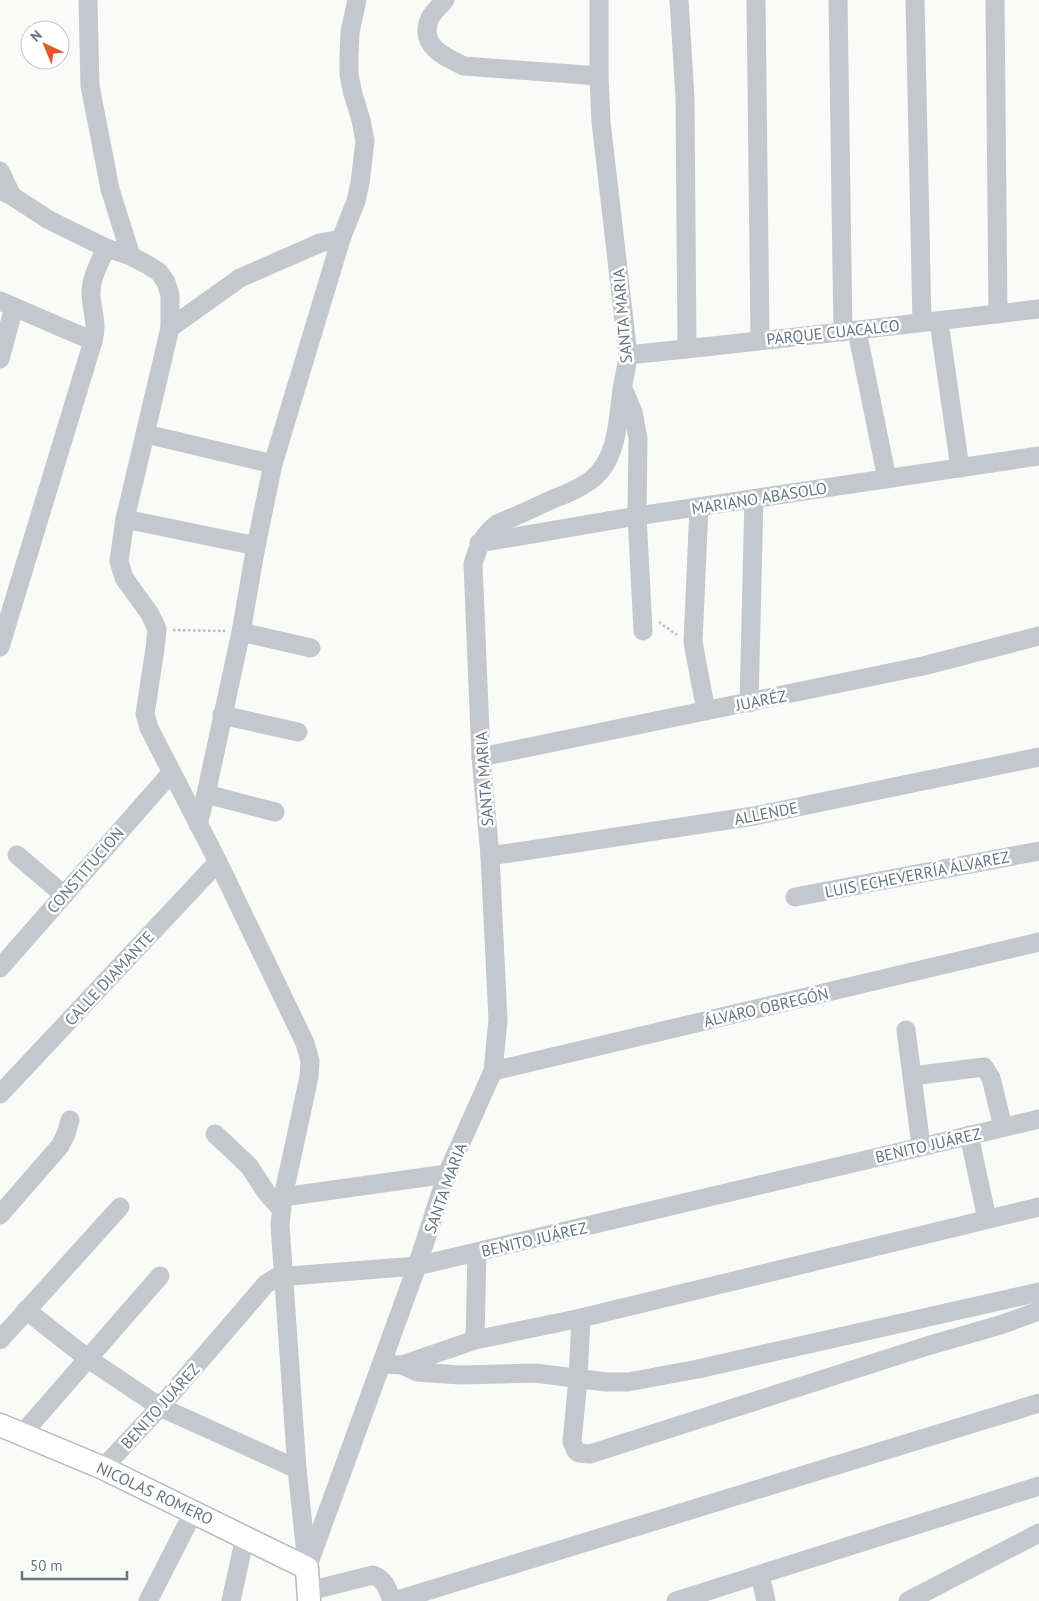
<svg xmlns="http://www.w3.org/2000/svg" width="1039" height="1601" font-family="'PT Sans',sans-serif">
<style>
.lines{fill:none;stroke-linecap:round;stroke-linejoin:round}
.major-casing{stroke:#b5babe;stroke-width:25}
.path{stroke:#bbbfc2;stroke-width:2.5;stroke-dasharray:2.5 2.5;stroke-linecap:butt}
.minor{stroke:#c3c8cc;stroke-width:19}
.major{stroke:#fff;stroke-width:22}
.labels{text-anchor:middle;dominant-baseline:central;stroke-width:5;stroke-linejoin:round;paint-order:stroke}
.street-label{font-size:16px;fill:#657683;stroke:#fff}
</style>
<rect width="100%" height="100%" fill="#fafaf8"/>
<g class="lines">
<g class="major-casing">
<path id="major" d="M0,1425L103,1468L307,1568L309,1601"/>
</g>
<g class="path">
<path d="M659,622L677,635"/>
<path d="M173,630L225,631"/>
</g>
<g class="minor">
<path d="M88,0L90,86L110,189L131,256"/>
<path d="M445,0C440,6 433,12 430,18C418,45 444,57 464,66L599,76"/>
<path d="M679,0L685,98L687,349"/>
<path d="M756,0L760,340"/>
<path d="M838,0L843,332"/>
<path d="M915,0L922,322"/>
<path d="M995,0L998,314"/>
<path d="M0,171L12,196"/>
<path d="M0,190L12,196L49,220L106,248L131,256L148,265L159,272L166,282L170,295V328L125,519L119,561L124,578L150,614L157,629L155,649L145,714L149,728L218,862L305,1043L310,1061L309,1077L283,1197L280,1225L297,1469L307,1564"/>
<path d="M0,301L93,341"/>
<path d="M939,322L960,468"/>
<path d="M170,328L240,278L320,243L341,239"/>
<path d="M857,331L887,479"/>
<path d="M628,355C765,341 902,325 1039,309"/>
<path d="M0,359L14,307"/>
<path d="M624,391L633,412L638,438L637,516L643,631"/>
<path d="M146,434L273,464"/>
<path d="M699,507L693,642L706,711"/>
<path d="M125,519L256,546"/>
<path d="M479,543L637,516L1039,456"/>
<path d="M241,632L311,648"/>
<path d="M0,647L93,341C98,323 92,313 91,295C90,279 100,262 106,248"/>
<path d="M749,703L754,499"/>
<path d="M222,715L298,732"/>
<path d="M481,757L923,666L1039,636"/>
<path d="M206,794L275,812"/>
<path d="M198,824L206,794L241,632L256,546L273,464L341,239L356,201L360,183L365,141L361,120L353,94L349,75V55L350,32L357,0"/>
<path d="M17,855L64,895"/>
<path d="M490,856L754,816L1039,757"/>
<path d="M795,897L1039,851"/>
<path d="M0,968L171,773"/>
<path d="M906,1030L921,1146"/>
<path d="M493,1071L1039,942"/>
<path d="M912,1076L984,1067L991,1078L1003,1127"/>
<path d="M0,1094L218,862"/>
<path d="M215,1134L249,1166L266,1192L281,1209"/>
<path d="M969,1135L987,1219"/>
<path d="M283,1197L447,1174"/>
<path d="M0,1215L60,1146L66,1134L70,1120"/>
<path d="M26,1310L87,1358L160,1407L297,1469"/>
<path d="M581,1318L578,1379L572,1442L576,1451L579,1453L590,1454L927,1346L1000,1325L1039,1311"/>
<path d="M0,1340L120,1207"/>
<path d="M475,1340L477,1252"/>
<path d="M382,1364L402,1365L475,1340L581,1318L1039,1207"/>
<path d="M402,1365L417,1372L460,1375L535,1373L606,1382H628L698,1369L1039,1292"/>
<path d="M23,1433L160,1276"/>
<path d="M103,1468L160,1407L266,1284L277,1277L417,1266L1039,1119"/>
<path d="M307,1568L417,1266L447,1174L493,1071L498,1020L490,856L481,757L473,564C479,545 481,537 497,524C516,516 534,508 553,499C566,494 579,489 591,480C618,460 618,419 622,389C624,377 627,367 628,355L601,122L599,76V0"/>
<path d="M760,1575L766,1601"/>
<path d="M309,1591L373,1575C385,1579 388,1590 392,1601"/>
<path d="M148,1601L194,1511"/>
<path d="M231,1601L245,1537"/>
<path d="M394,1601L1039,1403"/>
<path d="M676,1601L1039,1486"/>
<path d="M908,1601L1039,1533"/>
</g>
<use href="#major" class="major"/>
</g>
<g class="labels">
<g class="street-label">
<text transform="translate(622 316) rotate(-95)">SANTA MARIA</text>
<text transform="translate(833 332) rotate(-6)">PARQUE CUACALCO</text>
<text transform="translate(759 498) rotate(-9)">MARIANO ABASOLO</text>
<text transform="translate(761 700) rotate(-11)">JUARÉZ</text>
<text transform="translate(484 779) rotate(-94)">SANTA MARIA</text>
<text transform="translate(766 813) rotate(-11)">ALLENDE</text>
<text transform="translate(85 870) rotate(-49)">CONSTITUCION</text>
<text transform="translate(917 874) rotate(-11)">LUIS ECHEVERRÍA ÁLVAREZ</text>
<text transform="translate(109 978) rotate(-47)">CALLE DIAMANTE</text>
<text transform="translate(766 1007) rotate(-13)">ÁLVARO OBREGÓN</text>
<text transform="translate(928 1145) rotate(-13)">BENITO JUÁREZ</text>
<text transform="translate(445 1188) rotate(-70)">SANTA MARIA</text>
<text transform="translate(534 1239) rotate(-13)">BENITO JUÁREZ</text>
<text transform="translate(160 1406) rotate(-48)">BENITO JUÁREZ</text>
<text transform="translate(155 1493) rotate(25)">NICOLAS ROMERO</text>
</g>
</g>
<g transform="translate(45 45) rotate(316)"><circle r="24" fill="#ffffff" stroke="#c1c8cd"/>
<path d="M0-4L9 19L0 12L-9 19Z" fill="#e4572e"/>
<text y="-8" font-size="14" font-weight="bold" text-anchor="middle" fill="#657683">N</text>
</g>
<path d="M22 1571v8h105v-8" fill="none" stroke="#657683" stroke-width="2.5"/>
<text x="30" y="1571" font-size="15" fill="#657683" stroke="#ffffff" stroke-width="4" paint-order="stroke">50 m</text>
</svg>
